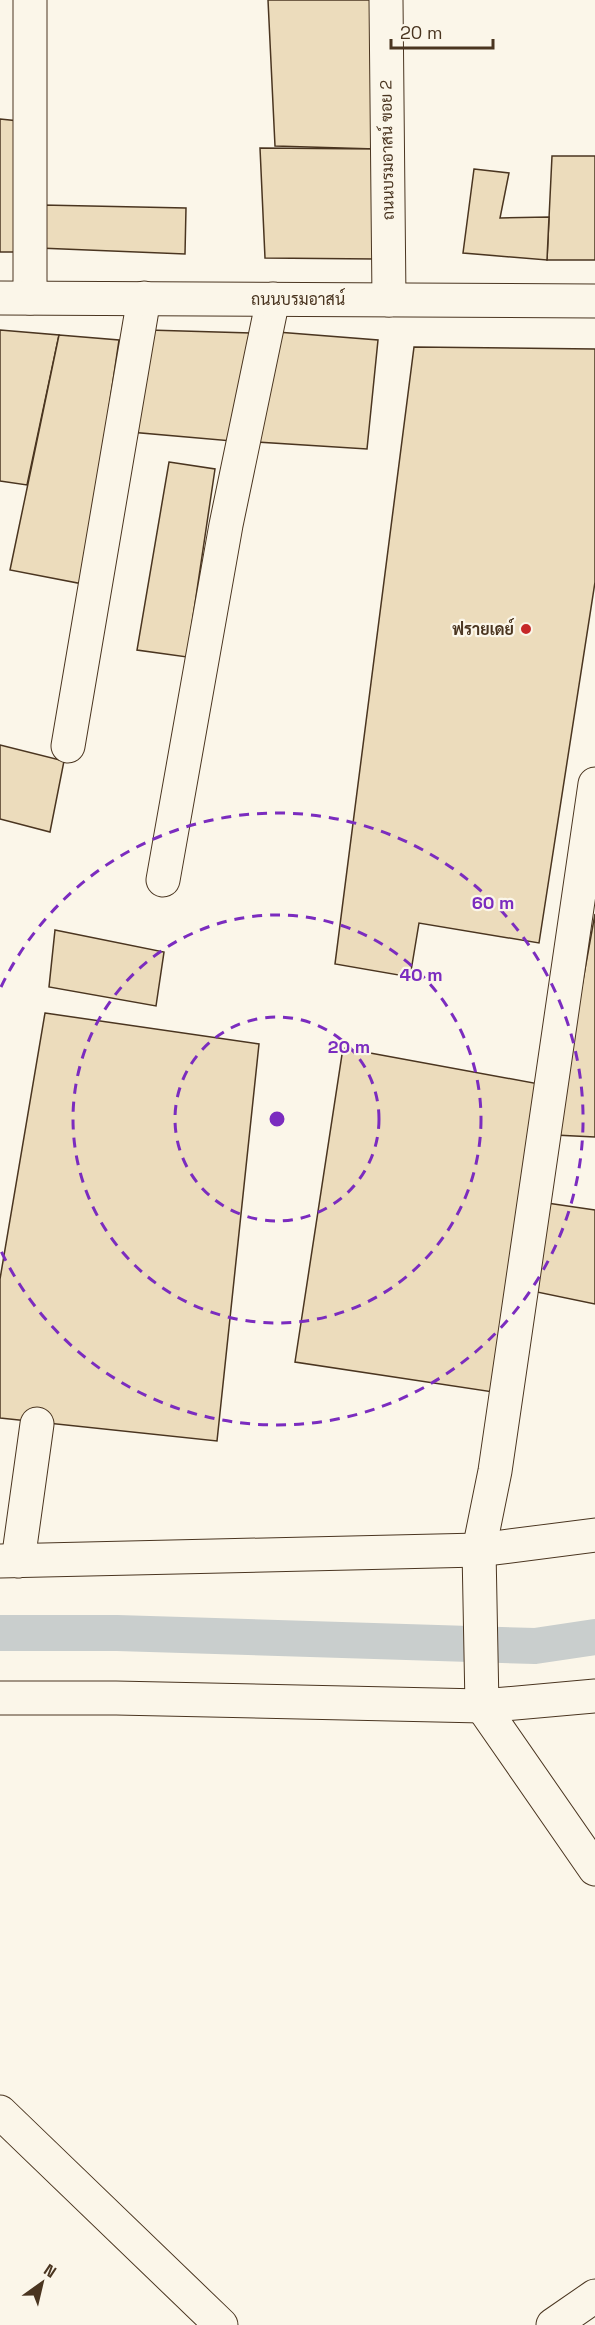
<svg xmlns="http://www.w3.org/2000/svg" width="595" height="2325" font-family="'Space Grotesk',Sarabun,sans-serif">
<style>
.lines{fill:none;stroke-linecap:round;stroke-linejoin:round}
.canal{stroke:#c9cecd;stroke-width:36}
.building{fill:#ecdcbc;stroke:#4a3520;stroke-width:1.5}
.minor-casing{stroke:#4a3520;stroke-width:35}
.major-casing{stroke:#4a3520;stroke-width:35}
.minor{stroke:#fbf6e9;stroke-width:33}
.major{stroke:#fbf6e9;stroke-width:33}
.ring{fill:none;stroke:#7b2cbf;stroke-width:3;stroke-dasharray:10 8}
.poi-dot{fill:#c62828;stroke:#fbf6e9;stroke-width:2}
.labels{text-anchor:middle;dominant-baseline:central;stroke-width:4.5;stroke-linejoin:round;paint-order:stroke}
.street-label{font-size:16px;fill:#4a3520;stroke:#fbf6e9}
.poi-label{font-size:16px;font-weight:bold;fill:#4a3520;stroke:#fbf6e9;text-anchor:end}
.centre{fill:#7b2cbf;stroke:#fbf6e9;stroke-width:3}
.ring-label{font-size:18px;text-anchor:middle;font-weight:bold;fill:#7b2cbf;stroke:#fbf6e9;stroke-width:4.5;stroke-linejoin:round;paint-order:stroke}
</style>
<rect width="100%" height="100%" fill="#fbf6e9"/>
<g class="lines">
<path class="canal" d="M0,1633H117L535,1646L595,1637"/>
</g>
<g class="building">
<path d="M268,0H373L376,149L275,146Z"/>
<path d="M0,119L19,121L18,252H0Z"/>
<path d="M260,148L376,149L375,259L265,258Z"/>
<path d="M552,156H595V260H547Z"/>
<path d="M474,169L509,173L500,218L549,217L547,260L463,253Z"/>
<path d="M42,205L186,208L185,254L39,248Z"/>
<path d="M0,330L59,335L27,485L0,481Z"/>
<path d="M148,330L251,333L232,441L130,432Z"/>
<path d="M277,332L378,340L367,449L257,442Z"/>
<path d="M59,335L119,340L83,584L10,570Z"/>
<path d="M414,347L595,349V582L539,943L419,923L410,977L335,964Z"/>
<path d="M169,462L215,469L187,657L137,650Z"/>
<path d="M0,745L64,761L50,832L0,819Z"/>
<path d="M595,914V1137L555,1135Z"/>
<path d="M55,930L164,952L156,1006L49,987Z"/>
<path d="M45,1013L259,1044L217,1441L0,1418V1279Z"/>
<path d="M343,1048L550,1086L493,1392L295,1362Z"/>
<path d="M547,1203L595,1210V1304L532,1291Z"/>
</g>
<g class="lines">
<g class="minor-casing">
<g id="minor">
<path d="M386,0L389,300"/>
<path d="M30,298V0"/>
<path d="M68,746L144,298"/>
<path d="M595,784L495,1471L479,1550L482,1706L595,1869"/>
<path d="M163,880L226,525L273,299"/>
<path d="M0,1561L479,1550L595,1535"/>
<path d="M18,1561L37,1424"/>
<path d="M0,1698H116L482,1706L595,1696"/>
<path d="M0,2112L221,2325"/>
<path d="M553,2325L595,2296"/>
</g>
</g>
<g class="major-casing">
<path id="major" d="M0,298L595,301"/>
</g>
<use href="#minor" class="minor"/>
<use href="#major" class="major"/>
</g>
<g class="ring">
<circle cx="277" cy="1119" r="102"/>
<circle cx="277" cy="1119" r="204"/>
<path d="M1 987A306 306 0 1 1 1 1251"/>
</g>
<circle class="poi-dot" cx="526" cy="629" r="6"/>
<g class="labels">
<g class="street-label">
<text transform="translate(387 150) rotate(-91)">ถนนบรมอาสน์ ฃอย 2</text>
<text x="298" y="299">ถนนบรมอาสน์</text>
</g>
<g class="poi-label">
<text x="514" y="629">ฟรายเดย์</text>
</g>
</g>
<circle cx="277" cy="1119" r="9" class="centre"/>
<g class="ring-label">
<text x="493" y="909">60 m</text>
<text x="421" y="981">40 m</text>
<text x="349" y="1053">20 m</text>
</g>
<g transform="translate(42 2283) rotate(34)" stroke="#fbf6e9" stroke-width="4.5" paint-order="stroke">
<path d="M0-4.5L10 22L0 15L-10 22Z" fill="#4a3520"/>
<text y="-9" font-size="16" font-weight="bold" text-anchor="middle" fill="#4a3520">N</text>
</g>
<path d="M391 39v9h102v-9" fill="none" stroke="#4a3520" stroke-width="3"/>
<text x="400" y="39" font-size="18" fill="#4a3520" stroke="#fbf6e9" stroke-width="4.5" paint-order="stroke">20 m</text>
</svg>
